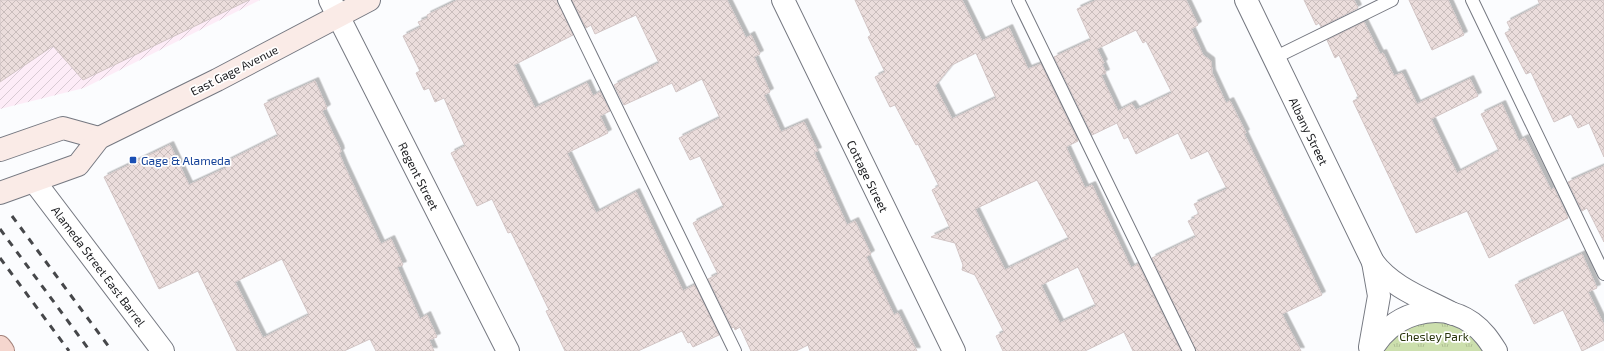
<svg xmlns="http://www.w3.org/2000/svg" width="1604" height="351" font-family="'Exo 2',sans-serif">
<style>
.industrial{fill:url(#industrial-furrows)}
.grass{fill:url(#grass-tufts)}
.building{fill:url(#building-cross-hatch);stroke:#d2c5c5;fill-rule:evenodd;filter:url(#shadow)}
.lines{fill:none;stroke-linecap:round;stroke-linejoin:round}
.service-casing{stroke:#757881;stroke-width:14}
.minor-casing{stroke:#757881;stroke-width:24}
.tertiary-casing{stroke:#757881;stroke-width:24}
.secondary-casing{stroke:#757881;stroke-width:24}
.primary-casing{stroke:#a4837c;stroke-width:24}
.service{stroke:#fff;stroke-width:12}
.minor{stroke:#fff;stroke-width:22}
.tertiary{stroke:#fff;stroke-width:22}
.secondary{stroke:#faebe7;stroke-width:22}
.primary{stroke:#f5d6ce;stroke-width:22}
.rail{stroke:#46474a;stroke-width:3;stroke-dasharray:7 7;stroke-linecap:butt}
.transit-dot{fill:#1a4fb4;stroke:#fff;stroke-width:1.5}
.labels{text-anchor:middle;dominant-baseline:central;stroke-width:3.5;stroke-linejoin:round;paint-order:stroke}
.street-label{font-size:12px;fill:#1a1b1e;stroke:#fff}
.transit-label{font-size:12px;fill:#164399;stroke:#fff;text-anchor:start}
.park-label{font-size:12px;fill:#2a360d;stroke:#fff}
</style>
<defs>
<pattern id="industrial-furrows" width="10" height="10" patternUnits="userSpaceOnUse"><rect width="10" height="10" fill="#fdecf7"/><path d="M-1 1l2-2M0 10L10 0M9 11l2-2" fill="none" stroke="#d8cad3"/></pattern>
<pattern id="grass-tufts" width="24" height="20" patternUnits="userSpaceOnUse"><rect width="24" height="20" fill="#ccdfad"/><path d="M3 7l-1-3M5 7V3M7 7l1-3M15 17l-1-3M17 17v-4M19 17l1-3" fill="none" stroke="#afbf94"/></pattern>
<pattern id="building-cross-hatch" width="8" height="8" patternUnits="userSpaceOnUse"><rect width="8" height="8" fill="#ebdddc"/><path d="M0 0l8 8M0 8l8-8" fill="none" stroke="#c9bdbc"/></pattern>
<filter id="shadow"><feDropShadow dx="3.5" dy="-3.5" stdDeviation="0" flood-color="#0004"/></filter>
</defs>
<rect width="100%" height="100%" fill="#fbfcfe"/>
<path class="industrial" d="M0,0H260L84,88L0,109Z"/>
<path class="grass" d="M1434,321C1459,325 1468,331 1484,351H1384C1396,331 1411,324 1434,321Z"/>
<g class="building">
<path d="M0,0H249L83,80L53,46L0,82Z"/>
<path d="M458,0H557L573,35L514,65L535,108L587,83L593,96L600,92L610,111L600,116L608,133L567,153L596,213L636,192L683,291L695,285L719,335L693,347L690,342L688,343L682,331L638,351H565L546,311L549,310L511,232L508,233L492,199L477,206L451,153L465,146L444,98L435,102L429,88L424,90L416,73L420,71L403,36L421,27L418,22L428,18L427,15Z"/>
<path d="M572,0H727L746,38L751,35L760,54L754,57L770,92L764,95L781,132L804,122L818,151L814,152L847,225L855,221L871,254L866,257L894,315L898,313L917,351H810L808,345L796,351H751L740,327L735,330L734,327L732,328L708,279L718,274L693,223L724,207L700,156L690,160L679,138L720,118L702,79L676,92L672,83L624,105L614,85L659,63L636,15L595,34L591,25L586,28Z"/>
<path d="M855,0H962L982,41L1009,28L1028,69L1041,64L1078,141L1066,147L1085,188L1092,185L1131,268L1138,264L1181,351H1133L1124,332L1085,351H1003L996,336L1004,332L975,275L962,270L963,265L955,243L931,237L950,228L932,190L939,186L918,144L916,145L895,105L890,107L875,77L885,72L868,37L871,35ZM976,53L996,98L952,119L935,86L952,65ZM1037,180L1069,239L1005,270L975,209ZM1078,267L1096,306L1060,323L1041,285Z"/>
<path d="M1097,0H1186L1198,25L1191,29L1203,55L1211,61L1212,73L1226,103L1230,101L1246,133L1244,134L1322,295L1282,314L1301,351H1196L1152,258L1196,237L1188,221L1195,218L1194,216L1199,214L1194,204L1227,189L1208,151L1191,159L1178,133L1136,154L1128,137L1124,139L1117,123L1092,135L1054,57L1091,40L1077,9ZM1136,30L1143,43L1146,41L1172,93L1136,110L1132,104L1118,111L1101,75L1106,73L1102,64L1104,63L1097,49Z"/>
<path d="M1304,0H1354L1358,8L1321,27L1319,23L1316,25Z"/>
<path d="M1409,0H1448L1464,35L1432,50Z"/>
<path d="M1538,0H1604V157L1589,123L1578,128L1571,114L1554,122L1531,72L1526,74L1505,33L1511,30L1507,22L1540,5Z"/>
<path d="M1364,22L1380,54L1383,53L1394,76L1402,73L1417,104L1470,79L1478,96L1431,119L1457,173L1499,151L1481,114L1502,104L1519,141L1525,138L1551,190L1554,188L1568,218L1489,258L1467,211L1416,233L1353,101L1359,98L1339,55L1335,58L1327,40Z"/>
<path d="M315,81L327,108L322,111L340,148L341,152L339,153L344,165L381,244L391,239L403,265L397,267L420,319L427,315L437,337L429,340L434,351H376L370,339L344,351H237L198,271L159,289L104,177L170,145L189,185L226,168L224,163L278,136L264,104ZM282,259L309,315L263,338L235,282Z"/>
<path d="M1604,166V242L1587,208L1582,211L1568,182Z"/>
<path d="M1582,254L1597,288L1588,292L1604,325V340L1582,351L1563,310L1534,324L1515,285Z"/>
</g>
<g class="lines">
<g class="service-casing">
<g id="service">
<path d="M564,0L735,351"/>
<path d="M1018,0L1189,351"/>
<path d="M1472,0L1604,274"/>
<path d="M1274,58L1392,0"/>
</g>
</g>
<g class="minor-casing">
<g id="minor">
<path d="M330,0L508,351"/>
<path d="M783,0L954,351"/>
<path d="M1246,0L1373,262C1392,288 1425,299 1453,314"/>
<path d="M1370,347L1379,296L1373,262"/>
<path d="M1371,351C1389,315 1437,298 1472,323C1483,331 1489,340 1496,351"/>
</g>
</g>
<g class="tertiary-casing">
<path id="tertiary" d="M34,181L163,351"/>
</g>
<g class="secondary-casing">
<g id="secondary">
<path d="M0,150L63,128L99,138"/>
<path d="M0,193L78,165L99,138L217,80L369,0"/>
</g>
</g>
<g class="primary-casing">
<path id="primary" d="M0,347L3,351"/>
</g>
<use href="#service" class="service"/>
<use href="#minor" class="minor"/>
<use href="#tertiary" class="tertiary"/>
<use href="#secondary" class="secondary"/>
<use href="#primary" class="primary"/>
<g class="rail">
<path d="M12,216L112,351"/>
<path d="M0,229L90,351"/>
<path d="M0,258L69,351"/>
</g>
</g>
<rect class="transit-dot" x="129" y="156" width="8" height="8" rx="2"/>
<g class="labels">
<g class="street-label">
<text transform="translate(234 70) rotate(-27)">East Gage Avenue</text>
<text transform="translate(1309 131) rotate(64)">Albany Street</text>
<text transform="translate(419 176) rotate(63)">Regent Street</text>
<text transform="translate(868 176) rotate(64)">Cottage Street</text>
<text transform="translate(99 266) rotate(53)">Alameda Street East Barrel</text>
</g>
<g class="transit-label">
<text x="141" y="160">Gage &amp; Alameda</text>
</g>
<g class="park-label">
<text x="1434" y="336">Chesley Park</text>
</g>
</g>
</svg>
